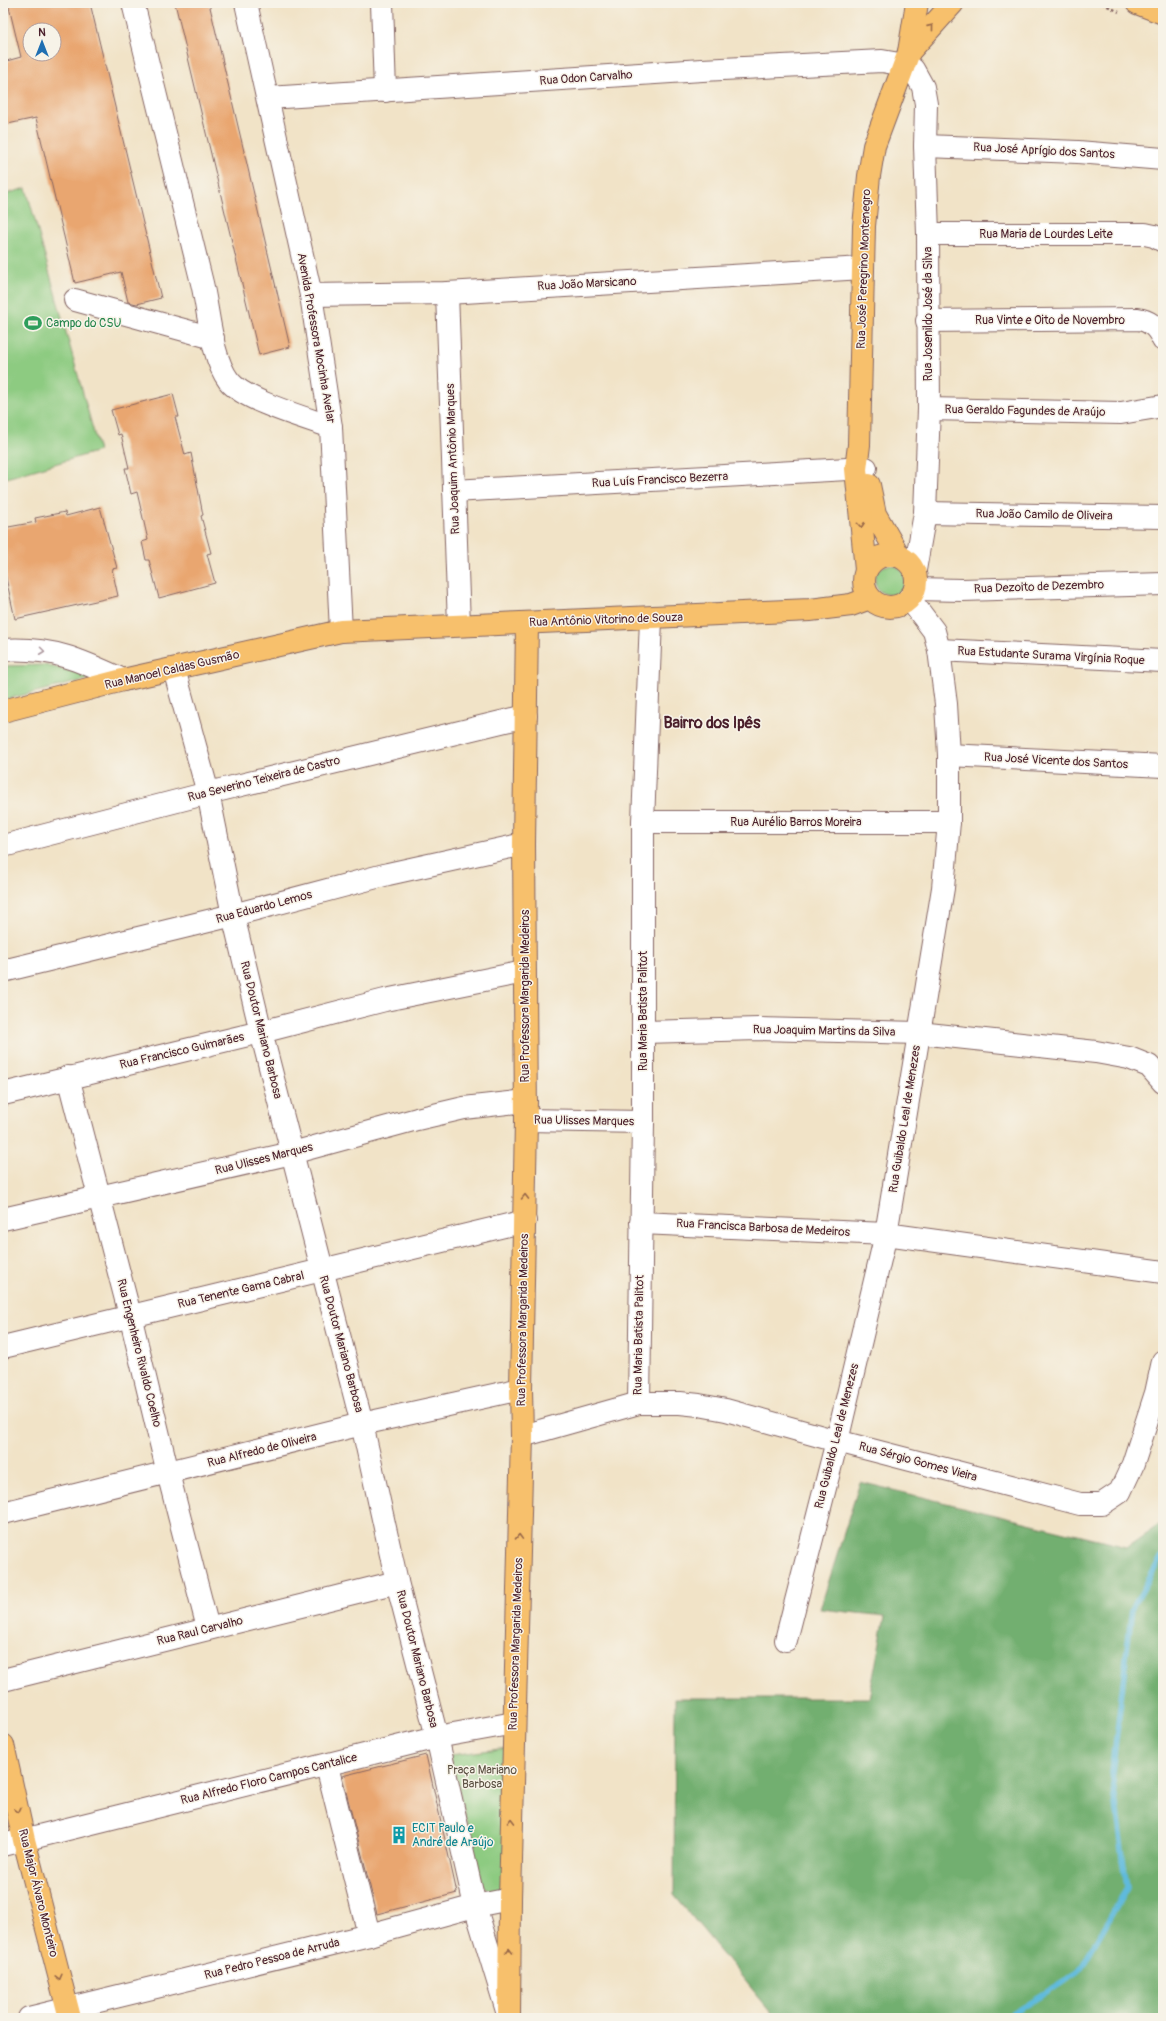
<svg xmlns="http://www.w3.org/2000/svg" width="1166" height="2021" font-family="Pangolin,sans-serif">
<style>
.green{fill:#8dcb81;stroke:#6c7556}
.forest{fill:#72af6f;stroke:#5e674d}
.lines{fill:none;stroke-linecap:round;stroke-linejoin:round}
.stream{stroke:#5fbadd;stroke-width:5.5}
.building{fill:#e9a66f;fill-rule:evenodd}
.minor-casing{stroke:#846462;stroke-width:24}
.major-casing{stroke:#846462;stroke-width:24}
.path{stroke:#846462;stroke-width:2.5;stroke-dasharray:3 3;stroke-linecap:butt}
.minor{stroke:#fff;stroke-width:22}
.major{stroke:#f7c06c;stroke-width:22}
.oneway{stroke:#986748}
.oneway2{stroke:#ae9aa0}
.labels{text-anchor:middle;dominant-baseline:central;stroke-width:3;stroke-linejoin:round;paint-order:stroke}
.street-label{font-size:12px;fill:#4a1f2b;stroke:#f7f3e8}
.leisure-label{font-size:12px;fill:#27864d;stroke:#f7f3e8;text-anchor:start}
.park-label{font-size:12px;fill:#5e5345;stroke:#f7f3e8}
.culture-label{font-size:12px;fill:#0d838f;stroke:#f7f3e8;text-anchor:start}
.district-label{font-size:16px;font-weight:bold;fill:#4a1f2b;stroke:#f7f3e8}
</style>
<rect width="100%" height="100%" fill="#f7f3e8"/>
<filter id="ink" filterUnits="userSpaceOnUse"><feTurbulence type="fractalNoise" baseFrequency=".025" numOctaves="2"/><feDisplacementMap in="SourceGraphic" scale="8" xChannelSelector="R" yChannelSelector="G"/><feConvolveMatrix kernelMatrix="1 2 1 2 8 2 1 2 1" color-interpolation-filters="sRGB"/></filter>
<filter id="wash" filterUnits="userSpaceOnUse"><feTurbulence type="fractalNoise" baseFrequency=".012" numOctaves="4" result="noise"/><feDisplacementMap in="SourceGraphic" scale="16" xChannelSelector="R" yChannelSelector="G"/><feGaussianBlur stdDeviation="0.9" result="paint"/><feColorMatrix in="noise" values="0 0 0 0 0 0 0 0 0 0 0 0 0 0 0 0 0 1.4 0 .05"/><feComposite in="paint" operator="in"/></filter>
<g filter="url(#wash)">
<rect width="100%" height="100%" fill="#f1e3c7"/>
<g class="green">
<path d="M26,188L99,451L3,479V195Z"/>
<circle cx="890" cy="580" r="15"/>
<path d="M44,665L97,677L3,700V666Z"/>
<path d="M508,1748L506,1889L494,1893L485,1887L481,1881L450,1755Z"/>
</g>
<path class="forest" d="M860,1482L1127,1547L1163,1522V2018H776L674,1895L675,1698H869L885,1616L820,1609Z"/>
<g class="lines">
<path class="stream" d="M1005,2018L1078,1973L1127,1888L1112,1773L1132,1609L1163,1554"/>
</g>
<g id="blocks">
<g class="building">
<path d="M8,3H90L161,298L137,304L128,302L121,272L75,283L36,118L3,125V62L21,57ZM30,30H54V54H30Z"/>
<path d="M175,3H209L290,347L259,355Z"/>
<path d="M173,394L179,417H175L185,455L191,453L203,515L201,516L211,553L207,554L215,583L159,598L149,560H146L142,542L148,540L137,492L131,494L125,468H129L121,434L118,435L111,410Z"/>
<path d="M100,507L117,568L112,569L118,596L15,619L3,564V528L36,522L35,518L65,512L66,516Z"/>
<path d="M426,1755L457,1893L377,1914L342,1776Z"/>
</g>
</g>
</g>
<g filter="url(#ink)">
<use href="#blocks" fill-opacity="0" stroke="#846462" stroke-width="1"/>
<g class="lines">
<g class="minor-casing">
<g id="minor">
<path d="M133,3C156,96 179,189 202,283C209,312 211,357 229,381C245,401 306,418 331,427"/>
<path d="M246,3L311,295L331,427L341,631"/>
<path d="M382,3L385,91"/>
<path d="M268,98L702,70L882,61L905,65L913,69L923,87L926,104L925,146L928,234L929,409L925,513L915,570"/>
<path d="M925,146L1078,152L1163,159"/>
<path d="M928,234H1145L1154,236L1163,241"/>
<path d="M447,293L459,625"/>
<path d="M311,295L447,293L863,268"/>
<path d="M75,300L213,338"/>
<path d="M927,321L1138,319C1151,321 1158,328 1163,340"/>
<path d="M929,409L1121,413L1163,406"/>
<path d="M454,491L866,468"/>
<path d="M925,513L1163,517"/>
<path d="M915,589L962,590L1163,584"/>
<path d="M3,650C52,647 80,660 123,680"/>
<path d="M939,650L1163,661"/>
<path d="M174,669L208,793L233,915L261,1032L362,1424L397,1582L437,1737L475,1906L507,2011"/>
<path d="M949,755L1163,766"/>
<path d="M643,822H949"/>
<path d="M3,846L208,793L526,716"/>
<path d="M3,971L233,915L388,874L524,844"/>
<path d="M643,1032L759,1029L919,1033L1096,1052L1129,1058L1149,1066L1163,1082"/>
<path d="M68,1077L130,1315L168,1473L208,1628"/>
<path d="M3,1094L261,1032L385,1000L524,972"/>
<path d="M526,1120L643,1122"/>
<path d="M3,1219L292,1153L417,1119L464,1108L526,1101"/>
<path d="M641,1223L886,1234L1163,1272"/>
<path d="M3,1347L525,1221"/>
<path d="M639,1403L643,1122V822L651,619"/>
<path d="M522,1436L639,1403H680L699,1405L726,1410L837,1441L1080,1504H1102L1120,1492L1133,1464L1156,1393L1163,1361"/>
<path d="M3,1513L362,1424L521,1389"/>
<path d="M786,1640L837,1441L886,1234L943,888L949,822V755L946,704L939,650L934,631L909,598"/>
<path d="M3,1680L397,1582"/>
<path d="M327,1766L369,1935"/>
<path d="M3,1845L437,1737L514,1723"/>
<path d="M29,2018L369,1935L475,1906L510,1899"/>
</g>
</g>
<g class="major-casing">
<g id="major">
<path d="M1137,3L1163,13"/>
<path d="M909,52L953,3"/>
<path d="M869,485L875,514L899,556"/>
<circle cx="890" cy="581" r="26"/>
<path d="M866,570L856,469L859,445L864,226L869,176L874,146L909,52L917,3"/>
<path d="M3,711L123,680L341,631L810,610L851,605L870,598"/>
<path d="M3,1745L24,1840L70,2018"/>
<path d="M509,2018L510,1899L522,1436L521,1389L526,1120L524,844L527,623"/>
</g>
</g>
<g class="path">
<path d="M1102,3L1119,12"/>
<path d="M972,5L1004,3"/>
</g>
<use href="#minor" class="minor"/>
<use href="#major" class="major"/>
</g>
<defs><path id="oneway-chevron" d="M-2-3.5L2.5 0L-2 3.5" fill="none" stroke-width="1.6" stroke-linecap="round" stroke-linejoin="round"/></defs>
<g class="oneway">
<use href="#oneway-chevron" transform="translate(931 27) rotate(-51)"/>
<use href="#oneway-chevron" transform="translate(861 525) rotate(85)"/>
<use href="#oneway-chevron" transform="translate(525 1197) rotate(-89)"/>
<use href="#oneway-chevron" transform="translate(519 1537) rotate(-88)"/>
<use href="#oneway-chevron" transform="translate(18 1810) rotate(77)"/>
<use href="#oneway-chevron" transform="translate(511 1821) rotate(-89)"/>
<use href="#oneway-chevron" transform="translate(509 1951) rotate(-90)"/>
<use href="#oneway-chevron" transform="translate(59 1977) rotate(76)"/>
</g>
<use class="oneway2" href="#oneway-chevron" transform="translate(42 651) rotate(7)"/>
</g>
<defs>
<g id="stadium-bare" transform="scale(1.38)"><path d="M0-5a6.5 5 0 1 0 0 10a6.5 5 0 1 0 0-10ZM-3.5-1.8h7v3.6h-7Z" fill="#2e9e5b" stroke="#f7f3e8" stroke-width="2.5" paint-order="stroke"/></g>
<g id="building-bare" transform="scale(1.38)"><path d="M-4-6H4V6H1V3H-1V6H-4ZM-2.5-4.3h1.7v1.8h-1.7ZM.8-4.3h1.7v1.8H.8ZM-2.5-1h1.7V.8h-1.7ZM.8-1h1.7V.8H.8Z" fill="#0f9aa8" stroke="#f7f3e8" stroke-width="2.5" paint-order="stroke"/></g>
</defs>
<g fill-rule="evenodd">
<use href="#stadium-bare" x="33" y="323"/>
<use href="#building-bare" x="399" y="1835"/>
</g>
<g class="labels">
<g class="street-label">
<text transform="translate(586 78) rotate(-4)">Rua Odon Carvalho</text>
<text transform="translate(1044 151) rotate(3)">Rua José Aprígio dos Santos</text>
<text x="1046" y="234">Rua Maria de Lourdes Leite</text>
<text transform="translate(864 269) rotate(-88)">Rua José Peregrino Montenegro</text>
<text transform="translate(587 284) rotate(-3)">Rua João Marsicano</text>
<text transform="translate(928 314) rotate(-90)">Rua Josenildo José da Silva</text>
<text x="1050" y="320">Rua Vinte e Oito de Novembro</text>
<text transform="translate(316 338) rotate(80)">Avenida Professora Mocinha Avelar</text>
<text transform="translate(1025 411) rotate(1)">Rua Geraldo Fagundes de Araújo</text>
<text transform="translate(453 459) rotate(-92)">Rua Joaquim Antônio Marques</text>
<text transform="translate(660 480) rotate(-3)">Rua Luís Francisco Bezerra</text>
<text transform="translate(1044 515) rotate(1)">Rua João Camilo de Oliveira</text>
<text transform="translate(1039 587) rotate(-2)">Rua Dezoito de Dezembro</text>
<text transform="translate(606 620) rotate(-2)">Rua Antônio Vitorino de Souza</text>
<text transform="translate(1051 656) rotate(3)">Rua Estudante Surama Virgínia Roque</text>
<text transform="translate(172 670) rotate(-13)">Rua Manoel Caldas Gusmão</text>
<text transform="translate(1056 761) rotate(3)">Rua José Vicente dos Santos</text>
<text transform="translate(264 779) rotate(-14)">Rua Severino Teixeira de Castro</text>
<text x="796" y="822">Rua Aurélio Barros Moreira</text>
<text transform="translate(264 907) rotate(-15)">Rua Eduardo Lemos</text>
<text transform="translate(525 996) rotate(-90)">Rua Professora Margarida Medeiros</text>
<text transform="translate(643 1011) rotate(-90)">Rua Maria Batista Palitot</text>
<text transform="translate(261 1030) rotate(76)">Rua Doutor Mariano Barbosa</text>
<text transform="translate(824 1031) rotate(1)">Rua Joaquim Martins da Silva</text>
<text transform="translate(182 1051) rotate(-13)">Rua Francisco Guimarães</text>
<text transform="translate(905 1119) rotate(-81)">Rua Guibaldo Leal de Menezes</text>
<text transform="translate(584 1121) rotate(1)">Rua Ulisses Marques</text>
<text transform="translate(264 1159) rotate(-14)">Rua Ulisses Marques</text>
<text transform="translate(763 1228) rotate(3)">Rua Francisca Barbosa de Medeiros</text>
<text transform="translate(241 1290) rotate(-13)">Rua Tenente Gama Cabral</text>
<text transform="translate(523 1320) rotate(-89)">Rua Professora Margarida Medeiros</text>
<text transform="translate(639 1335) rotate(-89)">Rua Maria Batista Palitot</text>
<text transform="translate(341 1344) rotate(75)">Rua Doutor Mariano Barbosa</text>
<text transform="translate(139 1353) rotate(76)">Rua Engenheiro Rivaldo Coelho</text>
<text transform="translate(837 1436) rotate(-76)">Rua Guibaldo Leal de Menezes</text>
<text transform="translate(262 1450) rotate(-14)">Rua Alfredo de Oliveira</text>
<text transform="translate(918 1462) rotate(15)">Rua Sérgio Gomes Vieira</text>
<text transform="translate(200 1631) rotate(-14)">Rua Raul Carvalho</text>
<text transform="translate(516 1644) rotate(-88)">Rua Professora Margarida Medeiros</text>
<text transform="translate(417 1659) rotate(76)">Rua Doutor Mariano Barbosa</text>
<text transform="translate(269 1779) rotate(-14)">Rua Alfredo Floro Campos Cantalice</text>
<text transform="translate(38 1893) rotate(76)">Rua Major Álvaro Monteiro</text>
<text transform="translate(272 1959) rotate(-14)">Rua Pedro Pessoa de Arruda</text>
</g>
<g class="leisure-label">
<text x="46" y="323">Campo do CSU</text>
</g>
<g class="park-label">
<text x="482" y="1770">Praça Mariano<tspan x="482" dy="14">Barbosa</tspan></text>
</g>
<g class="culture-label">
<text x="412" y="1828">ECIT Paulo e<tspan x="412" dy="14">André de Araújo</tspan></text>
</g>
<g class="district-label">
<text x="712" y="723">Bairro dos Ipês</text>
</g>
</g>
<rect width="1166" height="2021" fill="none" stroke="#f7f3e8" stroke-width="16"/>
<g transform="translate(42 42)"><circle r="19" fill="#f7f3e8" stroke="#b29e9c"/>
<path d="M0-3L7 15L0 10L-7 15Z" fill="#1f6fb2"/>
<text y="-6" font-size="11" font-weight="bold" text-anchor="middle" fill="#4a1f2b">N</text>
</g>
</svg>
